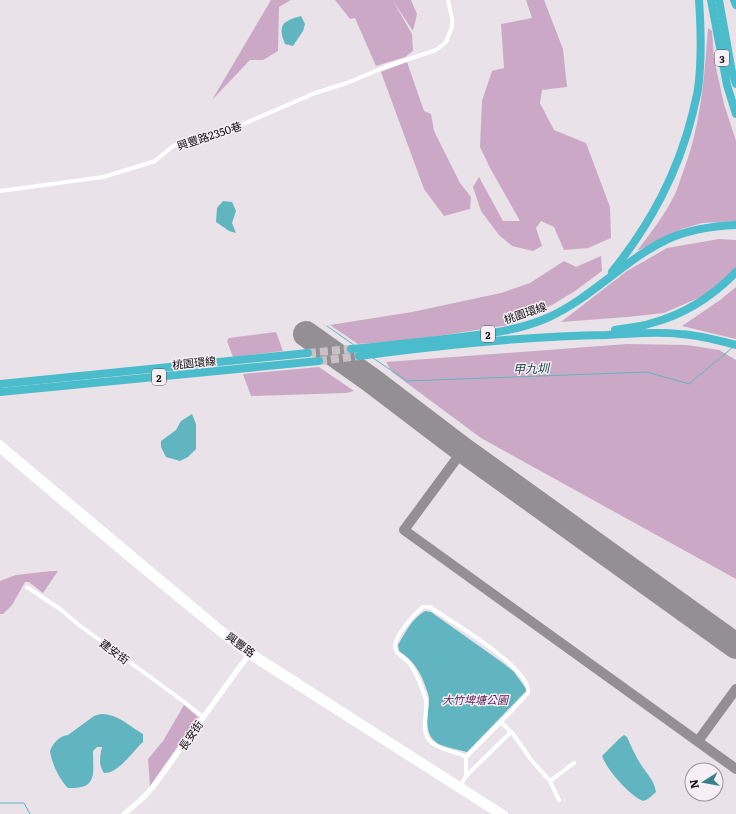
<svg xmlns="http://www.w3.org/2000/svg" width="736" height="814" font-family="Literata,'Noto Sans TC',serif">
<style>
.green{fill:#cba9c6}
.water{fill:#60b5c1}
.lines{fill:none;stroke-linecap:round;stroke-linejoin:round}
.stream{stroke:#60b5c1;stroke-width:1}
.taxiway{stroke:#948f93;stroke-width:10}
.runway{stroke:#948f93;stroke-width:26}
.motorway-tunnel{stroke:#c8c2c7;stroke-width:8;stroke-dasharray:8 4;stroke-linecap:butt}
.minor{stroke:#fff;stroke-width:4}
.tertiary{stroke:#fff;stroke-width:5.5}
.secondary{stroke:#fff;stroke-width:6}
.motorway{stroke:#4bbccb;stroke-width:8}
.labels{text-anchor:middle;dominant-baseline:central;stroke-width:3;stroke-linejoin:round;paint-order:stroke}
.shield{fill:#f6eff5;stroke:#545153;stroke-width:1}
.shield-label{font-size:10px;font-weight:bold;fill:#0f0d0e}
.street-label{font-size:11px;fill:#0f0d0e;stroke:#f6eff5}
.park-label{font-size:11px;font-style:italic;fill:#561b52;stroke:#f6eff5}
.water-label{font-size:12px;font-style:italic;fill:#173f45;stroke:#f6eff5}
</style>
<rect width="100%" height="100%" fill="#e9e2e8"/>
<g class="green">
<path d="M271,0H291L279,7L278,51L263,60H250L212,100Z"/>
<path d="M335,0H411L417,14L413,31L393,1L412,34L413,51L405,57L376,66L355,18L350,19Z"/>
<path d="M526,0H544L563,49L567,87L542,90L540,103L554,130L586,143L610,207L611,238L588,248L564,250L554,227L541,221L536,228L542,246L533,251L512,246L499,235L481,211L473,187L479,177L503,221H520L490,168L480,147L482,101L492,71L504,68L501,24L532,18Z"/>
<path d="M708,28L712,31L714,59L724,104L736,141V221L702,223L682,229L637,251C650,234 663,217 673,198C677,191 679,183 682,175C701,126 704,80 708,28Z"/>
<path d="M407,62L424,111L431,114L434,131L460,183L471,197L470,209L444,216L424,189L381,72Z"/>
<path d="M719,239L736,240V270L703,296L664,313L627,317L561,322L627,271L667,248Z"/>
<path d="M601,256L602,271L575,291L552,305L509,325L412,340L358,344L330,325L412,312L501,293L530,283L564,261L576,267Z"/>
<path d="M736,287V339L682,326L720,300Z"/>
<path d="M276,332L283,351L233,357L227,341L229,338Z"/>
<path d="M627,344L687,345L719,350L736,360V579L481,438L392,372L386,362Z"/>
<path d="M319,367L354,391L346,393L251,396L243,374Z"/>
<path d="M52,571H58L43,593L29,582H25L12,605L3,614H0V581L16,575Z"/>
<path d="M184,705L198,717L150,786L148,759L163,741Z"/>
</g>
<g class="water">
<path d="M301,16L305,24L303,31L293,46L285,44C277,25 283,21 301,16Z"/>
<path d="M223,201L232,202L236,211L232,223L236,233L229,231L216,222L217,208Z"/>
<path d="M192,414L196,424V449L188,457L180,461L166,457L161,447V441L176,430L181,421Z"/>
<path d="M425,611L431,612L503,663L514,672L527,690L467,752C459,750 443,747 437,743C422,732 429,714 429,699C429,696 427,691 426,688C421,672 413,660 399,651L398,645C406,631 412,619 425,611Z"/>
<path d="M101,714C118,714 129,726 143,734V742C133,751 118,774 104,773C98,765 100,756 102,747H97L93,751C93,774 98,789 68,788C59,779 52,764 50,751C53,743 59,736 68,735L94,716Z"/>
<path d="M624,735L627,737C632,748 637,760 644,769C650,778 654,781 656,792L648,799L643,801C629,795 607,770 602,756L620,738Z"/>
</g>
<g class="lines">
<g class="stream">
<path d="M327,326L354,345"/>
<path d="M373,358L407,381L647,372L689,384L732,348"/>
<path d="M0,803H24L30,814"/>
</g>
<g class="taxiway">
<path d="M463,450L404,530L736,769"/>
<path d="M698,741L736,689"/>
</g>
<path class="runway" d="M306,334L371,380L463,450L736,646"/>
<g class="motorway-tunnel">
<path d="M308,353L351,349"/>
<path d="M319,361L359,356"/>
</g>
<g class="minor">
<path d="M0,191L103,177L136,167L155,161L173,146L225,132L315,93L347,83L385,67L436,50L446,42L452,27V19L448,0"/>
<path d="M27,587L60,609L79,625L183,701L203,717"/>
<path d="M501,722L513,734L532,761L550,781L559,800"/>
<path d="M466,776L511,732"/>
<path d="M550,781L574,763"/>
<path d="M461,785L466,776V757L501,722L528,693C532,668 450,621 430,607H423C414,614 396,634 395,646C395,655 405,657 410,664C416,672 419,681 423,691C424,694 425,697 426,700C428,713 419,733 432,743C442,751 456,751 466,757"/>
</g>
<path class="tertiary" d="M124,814L143,798L153,787L236,672L251,652"/>
<g class="secondary">
<path d="M0,443L230,636L252,652L505,814"/>
<path d="M0,450C82,519 164,590 249,656L497,814"/>
</g>
<g class="motorway">
<path d="M711,0L727,85L736,114"/>
<path d="M719,0L732,72L736,84"/>
<path d="M734,0L736,5"/>
<path d="M612,272C651,223 678,173 693,112C694,105 697,97 698,89C702,60 701,29 699,0"/>
<path d="M615,330C627,328 640,327 652,323C685,314 712,297 736,272"/>
<path d="M351,349C385,346 419,342 453,338C485,334 517,331 547,318C592,298 625,259 668,239C690,229 713,226 736,225"/>
<path d="M359,356C441,345 524,336 607,335C631,334 655,331 680,334C699,335 717,340 736,345"/>
<path d="M0,384L308,353"/>
<path d="M0,392L319,361"/>
</g>
</g>
<g class="labels">
<g class="shield">
<rect x="715" y="50" width="14" height="16" rx="3"/>
<rect x="481" y="326" width="14" height="16" rx="3"/>
<rect x="152" y="369" width="14" height="16" rx="3"/>
</g>
<g class="shield-label">
<text x="722" y="58">3</text>
<text x="488" y="334">2</text>
<text x="159" y="377">2</text>
</g>
<g class="street-label">
<text transform="translate(209 135) rotate(-18)">興豐路2350巷</text>
<text transform="translate(525 312) rotate(-19)">桃園環線</text>
<text transform="translate(194 362) rotate(-6)">桃園環線</text>
<text transform="translate(241 644) rotate(36)">興豐路</text>
<text transform="translate(115 651) rotate(36)">建安街</text>
<text transform="translate(190 735) rotate(-55)">長安街</text>
</g>
<g class="park-label">
<text x="475" y="699">大竹埤塘公園</text>
</g>
<g class="water-label">
<text transform="translate(531 368) rotate(-2)">甲九圳</text>
</g>
</g>
<g transform="translate(704 782) rotate(259)"><circle r="19" fill="#f6eff5" stroke="#9a9599"/>
<path d="M0-3L7 15L0 10L-7 15Z" fill="#39818a"/>
<text y="-6" font-size="11" font-weight="bold" text-anchor="middle" fill="#0f0d0e">N</text>
</g>
</svg>
